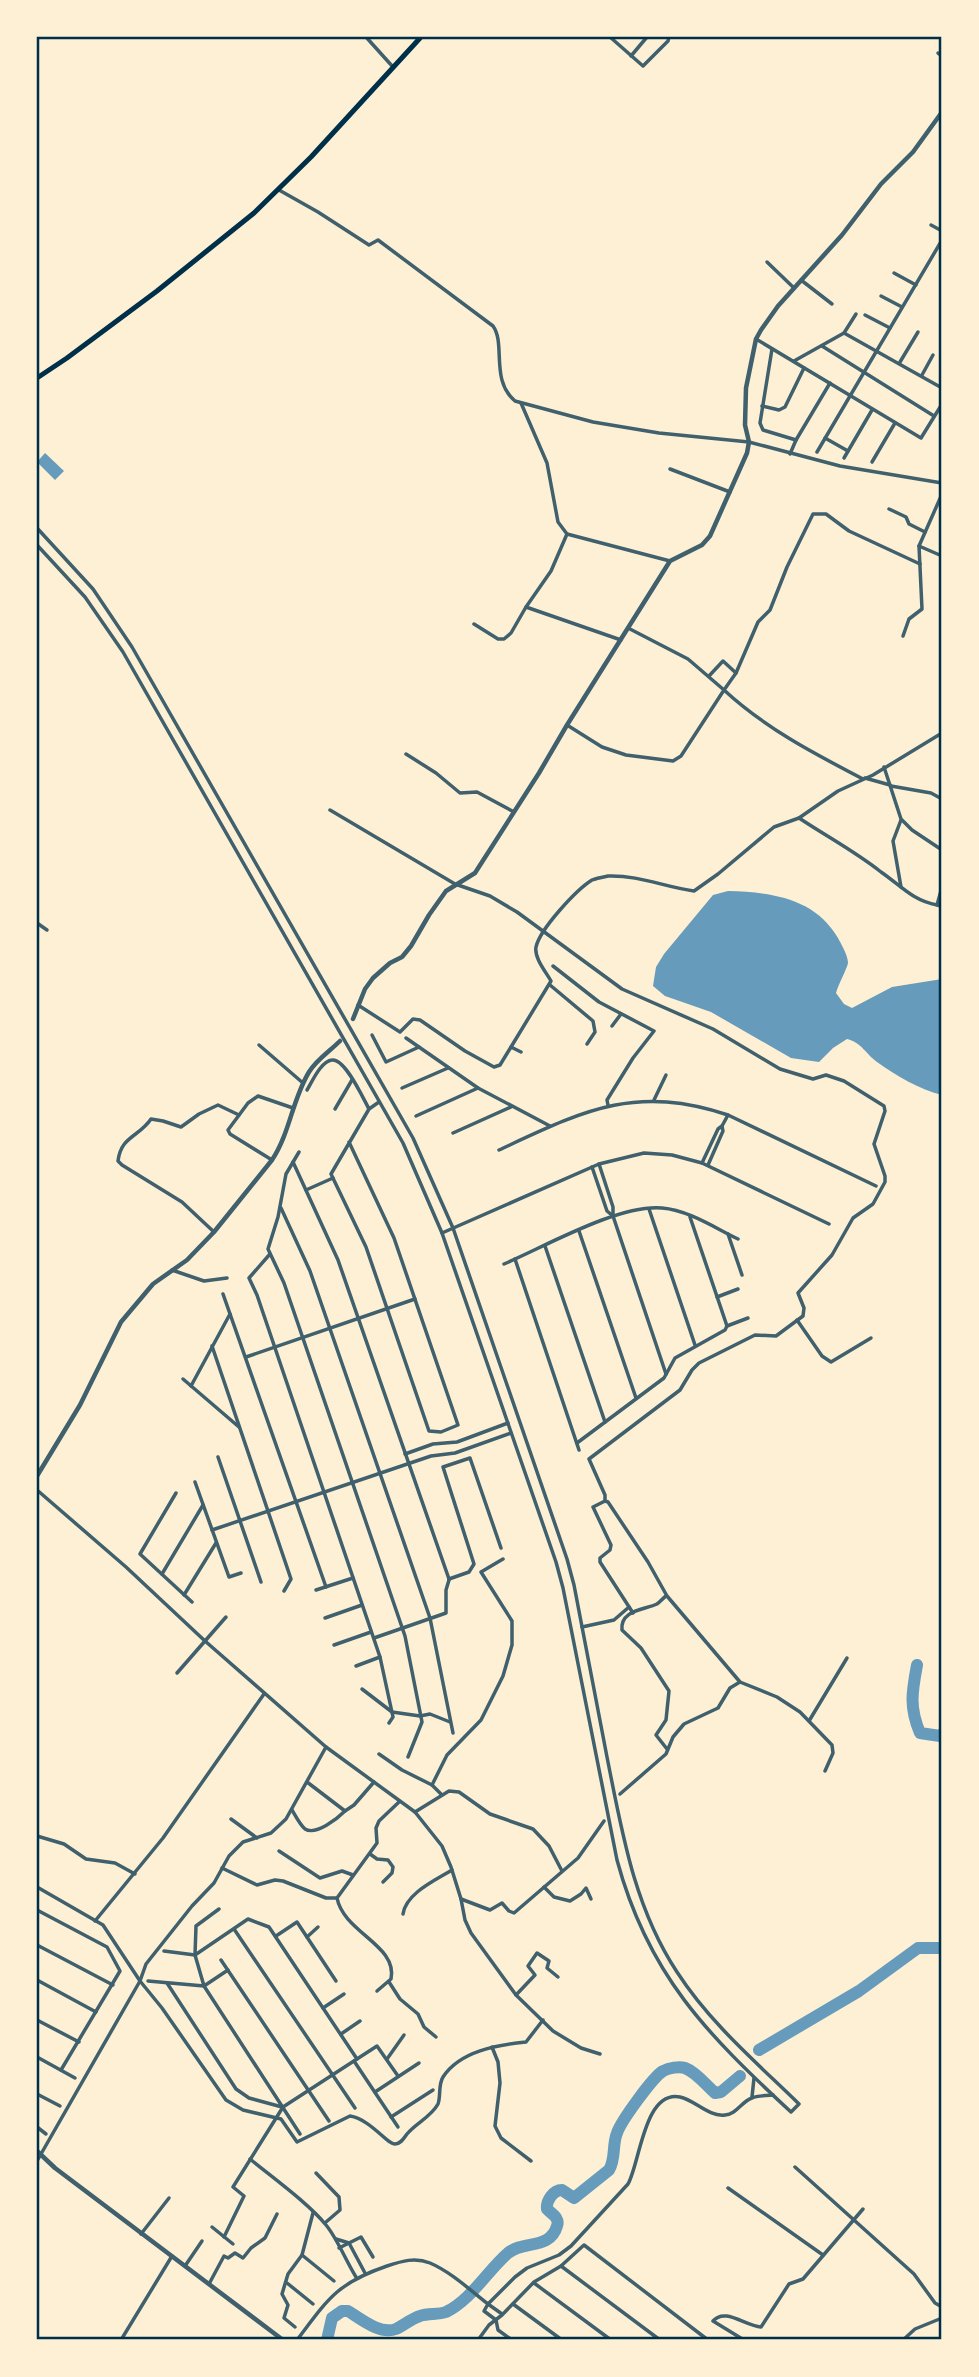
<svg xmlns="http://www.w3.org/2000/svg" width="979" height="2377" font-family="Arial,sans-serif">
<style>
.water{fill:#669bbc}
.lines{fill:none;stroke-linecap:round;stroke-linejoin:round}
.river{stroke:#669bbc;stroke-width:12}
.minor{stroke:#3f606c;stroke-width:3.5}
.tertiary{stroke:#3f606c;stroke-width:4.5}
.primary{stroke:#003049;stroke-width:5}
.neatline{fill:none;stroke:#003049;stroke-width:2.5}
</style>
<rect width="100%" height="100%" fill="#fdf0d5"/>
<g class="water">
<path d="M45,453L64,471L55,480L37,462Z"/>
<path d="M728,891C771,892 815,898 838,938C841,944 848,955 848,963C847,969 838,985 836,993L844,1004L852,1008L892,987L942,979V1095C918,1089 897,1076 877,1062C865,1053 862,1043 847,1039L833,1048L819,1062L791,1058L711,1012L665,996L653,986L656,967L664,954L713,895Z"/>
</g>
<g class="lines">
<g class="river">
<path d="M917,1665C912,1692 909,1707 920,1733L940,1736L942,1734"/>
<path d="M759,2050L859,1991L918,1948H942"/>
<path d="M327,2340L332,2318L342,2311H348C361,2319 380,2335 396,2329C404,2325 411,2319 420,2316C428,2313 438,2315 446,2312C471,2300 488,2270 508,2253C524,2240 550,2250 557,2226C560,2218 552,2214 547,2209C546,2201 553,2190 562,2190L574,2198L609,2170C616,2159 612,2145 617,2133C621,2121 653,2077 663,2071C669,2068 679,2066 685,2068C696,2072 706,2085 715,2093L721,2092L740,2076"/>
</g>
<g class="minor">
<path d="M366,37L393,67"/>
<path d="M610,37L643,66L668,41L669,37"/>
<path d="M938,53L942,56"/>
<path d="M631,56L647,37"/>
<path d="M279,190L318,212L369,245L378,240L493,326C506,344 490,380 515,401L593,422L659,433L749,442L840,466L942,483"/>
<path d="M942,195V203"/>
<path d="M931,225L942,231"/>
<path d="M767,262L794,288"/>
<path d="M894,273L916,285"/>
<path d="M801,280L832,304"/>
<path d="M881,296L902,307"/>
<path d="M865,315L890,328"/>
<path d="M844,333L856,314"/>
<path d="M756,339L921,438L942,404"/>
<path d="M822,346L934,416"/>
<path d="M772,349L760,423L763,430L796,440L830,383"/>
<path d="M794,361L844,333L942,388"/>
<path d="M900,362L918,332"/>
<path d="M922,375L933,355"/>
<path d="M521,403L547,463L558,522L567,534"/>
<path d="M762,406L779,410L785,407L804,368"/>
<path d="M825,438L848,451"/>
<path d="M817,452L942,240"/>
<path d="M790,454L796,440"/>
<path d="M844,458L872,410"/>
<path d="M872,462L895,423"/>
<path d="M670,469L730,492"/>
<path d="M889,509L906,517L909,524L925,532"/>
<path d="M37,528L93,589L132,647L413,1138L453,1228L567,1559L574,1585C585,1642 596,1700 607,1757C622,1832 634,1907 677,1972C710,2023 756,2062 799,2104L791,2112C707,2034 648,1975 617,1860L563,1588L556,1562L442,1233L403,1143L123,652L85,597L37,545"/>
<path d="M919,546L942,494"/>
<path d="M474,624L498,639H504L511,633L526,607"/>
<path d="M903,636L909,619L922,609L919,546L942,556"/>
<path d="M621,640L526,607L551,571L567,534L670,561"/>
<path d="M736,673L758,622L770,610L787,567L813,514H826L849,531L920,564"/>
<path d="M709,676L723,661L736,673L724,690C765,728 813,753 863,779"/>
<path d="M567,725L602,747L626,755L673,761L681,756L724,690L688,659L628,628"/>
<path d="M406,754L436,773L460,793L477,792L514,812"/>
<path d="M884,767L901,819L912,830L942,850"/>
<path d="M865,778L890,785"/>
<path d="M891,786L931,793L942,799"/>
<path d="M330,810L455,884L490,896L517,912L622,989L713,1029L780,1069L813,1079L826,1075L844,1081L884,1106L885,1111L874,1144L885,1176V1182L873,1204L853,1218L832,1255L798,1293L804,1308L803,1316L776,1336L755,1335L699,1363L692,1370L680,1390L589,1459L605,1495V1501L608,1502L648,1562L667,1596L740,1682L777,1697L800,1712L832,1745L833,1753L825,1771"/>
<path d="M799,818C826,836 856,852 881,872C900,885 913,901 937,905"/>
<path d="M901,820L893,841L901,887"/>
<path d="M942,887L937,905L942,907"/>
<path d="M37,923L47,930"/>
<path d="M553,966L599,1002L654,1031L633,1058L607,1100L608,1105"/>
<path d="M550,985L593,1021L595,1032L587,1044"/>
<path d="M358,1005L400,1032L413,1019L420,1020L465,1051L494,1067L500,1065L511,1047L521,1052"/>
<path d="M612,1026L621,1014"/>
<path d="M372,1035L386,1062L419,1047"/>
<path d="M406,1038L478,1088L550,1126"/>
<path d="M259,1045L303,1083"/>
<path d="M511,1047L551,981C546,972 534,958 536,947C540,929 576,890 592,880C597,878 603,877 608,876C639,875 664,887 694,891L718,874L774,827L799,818L838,791L873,775L942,733"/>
<path d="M402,1088L448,1068"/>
<path d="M307,1090C312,1082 321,1061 332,1060C345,1058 363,1098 369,1109"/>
<path d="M654,1100L666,1075"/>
<path d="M335,1109L352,1080"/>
<path d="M416,1116L478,1088"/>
<path d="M453,1133L511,1107"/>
<path d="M349,1142L394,1238L458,1425L441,1432L429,1431L366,1247L331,1174L369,1109L379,1102"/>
<path d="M499,1150C583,1111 634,1084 728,1115L876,1186"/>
<path d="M299,1152L286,1174L278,1217L268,1249L284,1283L405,1636L422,1722L408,1757"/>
<path d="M272,1160L230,1134L228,1130L248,1103L258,1096L293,1108"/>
<path d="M293,1162L338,1260L449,1579"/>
<path d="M702,1163L718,1129L722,1126L728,1115"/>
<path d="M599,1164L613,1207V1216L666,1374"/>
<path d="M708,1165L723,1131L722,1126"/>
<path d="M592,1167L607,1211L613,1216"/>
<path d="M306,1190L333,1178"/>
<path d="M281,1208L310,1271L430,1618L453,1733"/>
<path d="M649,1209L695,1345"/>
<path d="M690,1217L727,1326"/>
<path d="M579,1231L636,1398"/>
<path d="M214,1232L182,1202L122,1165L118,1161C121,1136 139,1137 151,1119L163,1121L181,1127L199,1114L218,1105L239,1115"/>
<path d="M442,1233L599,1164L644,1153L672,1155L702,1163L829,1224"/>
<path d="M728,1234L742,1275"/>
<path d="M545,1246L605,1422"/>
<path d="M270,1254L249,1278L257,1295L380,1657L393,1717L389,1723"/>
<path d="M515,1259L579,1450"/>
<path d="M504,1264C546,1246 619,1204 662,1208C688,1210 715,1228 738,1239"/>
<path d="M172,1270L204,1281L227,1278"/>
<path d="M223,1294L326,1587"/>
<path d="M717,1297L738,1289"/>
<path d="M797,1320L822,1356L831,1362L871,1338"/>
<path d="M212,1346L291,1579L284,1591"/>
<path d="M246,1357L415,1299"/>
<path d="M183,1379L239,1427"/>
<path d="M191,1386L230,1314"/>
<path d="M577,1443L664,1378L675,1358L725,1330L727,1326L748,1318"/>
<path d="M405,1454L433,1444L457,1442L508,1423"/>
<path d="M218,1457L261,1582"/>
<path d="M195,1482L229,1577L241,1573"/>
<path d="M37,1490L126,1567L205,1641L326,1747L415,1812L442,1846L451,1867L461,1899L465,1920L471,1933L516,1995L553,2031L581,2048L600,2054"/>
<path d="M176,1493L140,1554L192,1602"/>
<path d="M605,1501L593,1507L611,1545L610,1550L600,1558V1562L633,1613"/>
<path d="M212,1530L431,1456L455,1453L511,1433"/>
<path d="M162,1574L203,1505"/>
<path d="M449,1579L469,1572L474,1564L443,1467L470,1458L501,1548"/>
<path d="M316,1590L353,1578"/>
<path d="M184,1595L216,1543"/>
<path d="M666,1596C663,1598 660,1602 657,1604C644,1610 620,1610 622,1630L641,1648L669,1691L666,1720L656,1735L667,1749"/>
<path d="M325,1618L362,1605"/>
<path d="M582,1627L614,1620L629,1607"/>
<path d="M374,1638L446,1613V1590L449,1580"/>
<path d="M334,1645L371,1632"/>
<path d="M356,1666L380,1657"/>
<path d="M177,1673L226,1617"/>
<path d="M362,1689L392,1712L420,1716L430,1714L450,1722"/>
<path d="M809,1721L847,1658"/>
<path d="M379,1754L402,1770L432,1785"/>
<path d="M307,1782L345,1811L354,1805L374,1782"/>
<path d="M620,1794L666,1754L673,1737L684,1724L718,1708L730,1688L740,1682"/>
<path d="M442,1795L432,1785L447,1755L481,1720L503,1676L512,1645V1621L481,1572L503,1559"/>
<path d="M292,1810C295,1815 300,1825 305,1829C316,1836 338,1818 345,1811"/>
<path d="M415,1812L449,1791L459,1792L490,1814L533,1829L549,1846L562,1871"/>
<path d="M231,1819L257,1838"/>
<path d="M37,1836L64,1844L86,1859L115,1863L135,1874"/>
<path d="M279,1851L320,1878L342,1871L353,1875"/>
<path d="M370,1854L377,1859L388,1860L393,1867L392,1873L383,1882"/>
<path d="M222,1868L257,1885L275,1880L283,1881L326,1898H337L377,1843L376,1828L379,1821L399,1802"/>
<path d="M37,1887L103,1925L140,1981L162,2008L226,2100L243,2110L281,2119L297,2142L350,2116C370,2119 388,2145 395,2144C401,2144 404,2138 407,2134C416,2123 431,2117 438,2104C441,2096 438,2085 443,2077C460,2051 497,2045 526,2042L543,2020"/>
<path d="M544,1887L554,1897L570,1901L581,1894L586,1888L591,1899"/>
<path d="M337,1898C344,1933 398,1945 391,1979L377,1991"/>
<path d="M461,1899L490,1910L502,1903L509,1911L514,1913L578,1858L604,1821"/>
<path d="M219,1909L196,1926L195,1955L204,1986L300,2134"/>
<path d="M37,1910L107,1947L120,1971L61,2070"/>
<path d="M403,1914C406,1893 436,1880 452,1870"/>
<path d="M95,1921L163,1838L264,1694"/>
<path d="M234,1929L355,2108"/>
<path d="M276,1936L297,1922L336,1981"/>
<path d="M307,1937L318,1927"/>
<path d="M37,1945L113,1985"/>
<path d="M164,1951L195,1955L248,1919L269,1927L357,2059"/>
<path d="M221,1960L329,2121"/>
<path d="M37,1980L96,2012"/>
<path d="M148,1981L204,1986L228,1970"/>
<path d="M389,1982L400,1999L418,2014L424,2027L436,2037"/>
<path d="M167,1983L236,2089L249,2098L282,2107"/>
<path d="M516,1995L535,1975L528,1966L537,1953L549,1961L547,1968L558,1977"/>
<path d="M323,2008L344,1994"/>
<path d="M37,2020L79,2042"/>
<path d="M341,2034L360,2021"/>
<path d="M492,2047L498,2062L500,2083L495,2126L501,2138L531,2161"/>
<path d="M37,2057L75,2078"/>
<path d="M387,2059L404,2035"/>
<path d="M354,2061L398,2127"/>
<path d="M375,2092L419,2063"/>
<path d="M37,2094L60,2106"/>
<path d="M752,2097L754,2078"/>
<path d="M391,2117L433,2090"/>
<path d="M37,2127L46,2134"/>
<path d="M250,2159C273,2178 308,2203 326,2225C337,2238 346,2261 356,2277"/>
<path d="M37,2161L140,1981L146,1964L192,1906L214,1883L229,1856L243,1842L271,1833L286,1819L326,1747"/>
<path d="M795,2167L914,2274L935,2303L942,2307"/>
<path d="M316,2173L339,2197L340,2210L326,2222"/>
<path d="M728,2188L823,2255"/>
<path d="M212,2227L233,2244"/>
<path d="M141,2234L169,2198"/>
<path d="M224,2237L244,2196L233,2187L283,2107L377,2046L398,2076"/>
<path d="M336,2239L349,2243L365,2273"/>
<path d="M339,2248L361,2237L373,2257"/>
<path d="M302,2255L334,2281"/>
<path d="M185,2266L202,2241"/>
<path d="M561,2266L660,2340"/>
<path d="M287,2283L313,2304"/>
<path d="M534,2283L611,2340"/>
<path d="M209,2284L224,2256L228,2258L235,2253L243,2258L251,2248L265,2238L277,2214"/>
<path d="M513,2304L562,2340"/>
<path d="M496,2320L484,2311L488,2304L502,2314"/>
<path d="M496,2320L498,2330L512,2340"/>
<path d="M295,2327L284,2318L288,2305L282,2294L288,2274L302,2255L313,2213"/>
<path d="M121,2340L172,2256"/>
<path d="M297,2340C328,2299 337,2283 387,2266C402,2261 415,2257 430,2263C451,2272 470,2290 488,2304L515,2277L527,2268L559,2255L571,2246L628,2184C640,2163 644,2090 680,2097C695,2100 708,2117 725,2115C737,2114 741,2102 752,2098C757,2095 767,2096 773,2095"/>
<path d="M478,2340L489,2325L502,2315L534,2282L561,2266L584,2245L708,2340"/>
<path d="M744,2340L713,2321C725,2307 745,2326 761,2327L789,2284L803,2279L863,2209"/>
<path d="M903,2340L915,2329L942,2318"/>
</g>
<g class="tertiary">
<path d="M353,1019L365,989L373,978L390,963L402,957L411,946L429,915L446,891L475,873L539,773L567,725L670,561L702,545L710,536L747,453L749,442L745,425L746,388L756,339L761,330L778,306L842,235L881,184L913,152L942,112"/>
<path d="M37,1476L80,1405L121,1322L153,1284L187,1260L214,1232L272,1160C290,1133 292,1100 309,1072C316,1060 330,1051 340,1041"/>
<path d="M37,2151L55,2168L283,2340"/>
</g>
<path class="primary" d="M37,378L67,358L157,291L254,213L311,157L421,37"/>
</g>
<rect width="979" height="2377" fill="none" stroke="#fdf0d5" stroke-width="77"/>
<rect x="38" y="38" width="902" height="2300" class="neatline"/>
</svg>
